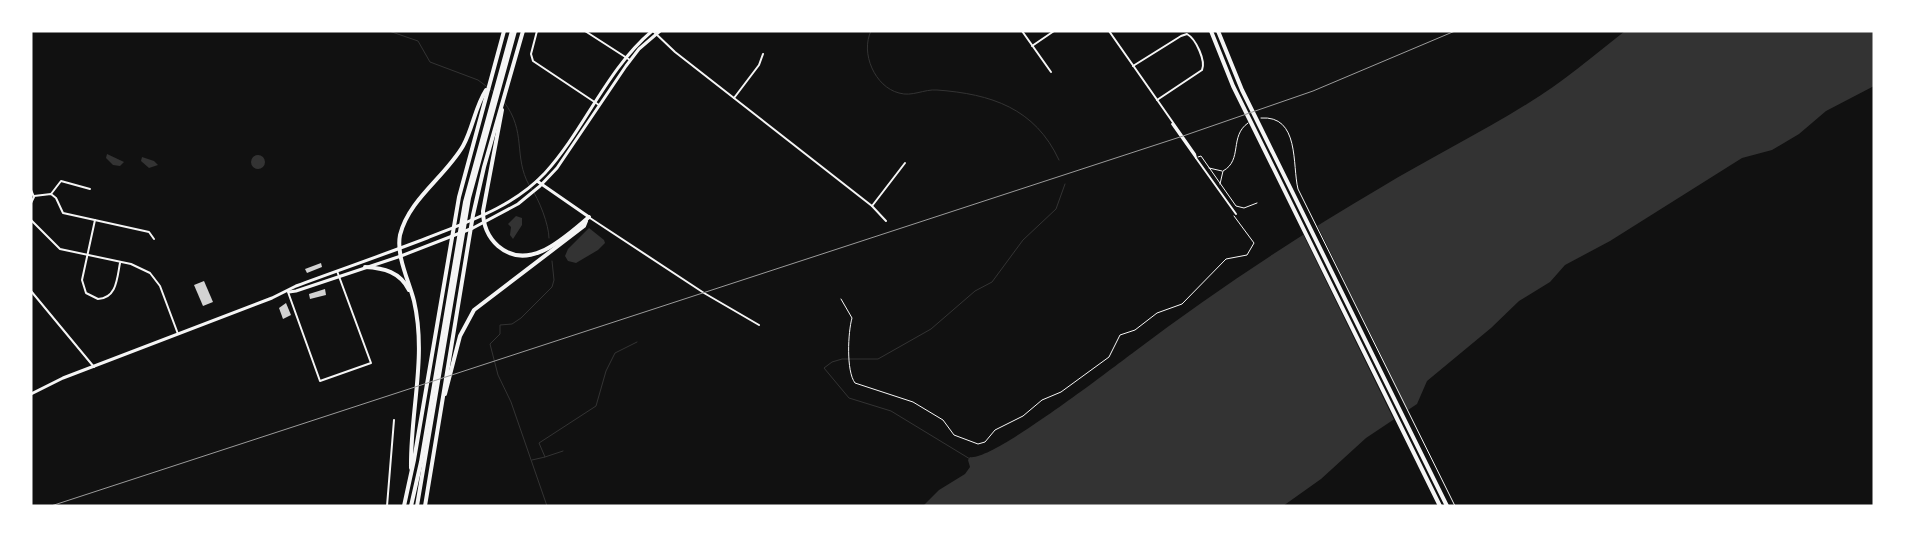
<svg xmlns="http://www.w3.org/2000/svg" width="1905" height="537" font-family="Manrope,sans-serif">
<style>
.water{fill:#333}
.pier{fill:#111}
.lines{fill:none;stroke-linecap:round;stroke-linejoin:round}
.stream{stroke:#333;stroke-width:1}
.building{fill:#d3d3d3}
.path{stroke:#f5f5f5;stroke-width:1}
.minor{stroke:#f5f5f5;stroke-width:2}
.primary{stroke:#f5f5f5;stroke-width:3}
.motorway{stroke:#f5f5f5;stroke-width:4}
.rail{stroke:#9a9a9a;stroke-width:1}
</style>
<rect width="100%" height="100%" fill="#111"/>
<g class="water">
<path d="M1625,31H1874V86L1826,111L1799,134L1772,150L1742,158L1610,241L1565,265L1550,282L1519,301L1491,328L1427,381L1417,404L1366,438L1321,479L1283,506H923L939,490L965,474L970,467L968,460L970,457C991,462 1111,369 1134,352C1213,292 1295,238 1380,188C1428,159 1479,134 1527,104C1562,83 1593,56 1625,31Z"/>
<path d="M107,154L124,162L120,166L113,165L106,158Z"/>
<circle cx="258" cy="162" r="7"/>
<path d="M142,157L154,161L158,165L149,168L141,161Z"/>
<path d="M516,216L522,218V225L513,239L510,235L511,227L508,224Z"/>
<path d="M589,228L604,240L605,243L598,250L576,263L568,261L565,256L568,249Z"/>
</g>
<path class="pier" d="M1316,223L1409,413L1395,422L1302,232Z"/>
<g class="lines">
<g class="stream">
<path d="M389,31L418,41L430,62L478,80L494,92"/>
<path d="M871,31C860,53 875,87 899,93C912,97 924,89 937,90C991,94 1035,108 1059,160"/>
<path d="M504,102C527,132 513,156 529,185"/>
<path d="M531,188C539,199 549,225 549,238"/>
<path d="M545,457L563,451"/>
<path d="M970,459L891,411L849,398L824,368L832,362L842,359H878L931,329L975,291L992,282L1023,240L1056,209L1065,184"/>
<path d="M532,460L545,457L539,443L596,406L606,371L615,353L637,342"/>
<path d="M547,506L511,402L498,375L490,344L500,334V325L512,324L521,318L552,287L554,280L552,261"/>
</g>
</g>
<g class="building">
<path d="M321,263L322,267L307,273L305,269Z"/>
<path d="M204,281L213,302L203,306L194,285Z"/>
<path d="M325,289L326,295L310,299L309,294Z"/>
<path d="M286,303L291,315L283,319L279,308Z"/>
</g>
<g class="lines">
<g class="path">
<path d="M1261,118C1300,115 1292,165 1298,189L1455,506"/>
<path d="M1198,157L1201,156L1236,206L1244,208L1257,203"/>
<path d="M1209,168L1222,171"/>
<path d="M1220,184L1223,171C1243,160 1229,136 1248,123"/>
<path d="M841,299L852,318C848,332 846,371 855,383L913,402L943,420L954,435L978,444L985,442L995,430L1023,416L1042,400L1061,392L1109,357L1120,335L1135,330L1157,313L1182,304L1226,259L1247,255L1254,243L1234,216"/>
</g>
<g class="minor">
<path d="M537,31L531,54L533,61L599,105"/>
<path d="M585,31L630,60"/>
<path d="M653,31L675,52L872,206L886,221"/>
<path d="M1022,31L1051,72"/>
<path d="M1109,31L1195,154L1196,158L1172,124"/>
<path d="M1032,46L1054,31"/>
<path d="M1133,66L1181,36L1187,34C1196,39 1206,61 1202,70L1157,100"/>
<path d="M734,98L759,65L763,54"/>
<path d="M1196,158L1236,214"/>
<path d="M31,190L34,197L31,203"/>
<path d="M51,194L61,181L90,189"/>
<path d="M34,196L51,194L56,198L63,213L149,232L154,239"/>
<path d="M872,206L905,163"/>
<path d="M590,218L704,293L759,325"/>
<path d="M31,220L60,249L131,264L150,273L160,286L178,334"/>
<path d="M95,220L82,280L86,293L98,299C117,298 117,278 120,263"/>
<path d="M31,291L94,367"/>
<path d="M288,292L320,381L371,363L337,271"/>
<path d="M387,506L394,420"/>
</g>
<g class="primary">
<path d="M537,181L589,217"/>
<path d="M289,292L296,291L401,256L473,228L518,204L540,186L557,168L626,66L639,49L660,31"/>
<path d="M31,394L63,378L272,298L296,286C339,270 383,255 427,238C470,221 513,207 545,173C585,129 606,70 652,31"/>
</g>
<g class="motorway">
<path d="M1211,31L1233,86L1440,506"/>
<path d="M1218,31L1242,90L1447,506"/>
<path d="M502,110L483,211C483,225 488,237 498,246C529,273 565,237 589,217"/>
<path d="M365,267C384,268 400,272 409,290"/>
<path d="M445,394L460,336L474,310L584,226L586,221"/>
<path d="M411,468C410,412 427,357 414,301C409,281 396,256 400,235C409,199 445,177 463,146C473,128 475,107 486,90"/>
<path d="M404,506L414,460L459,197L504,31"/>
<path d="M411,506L421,462L465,202L512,31"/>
<path d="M417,506L469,198L515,31"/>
<path d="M425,506L473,215L484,167L523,31"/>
</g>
<path class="rail" d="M51,506L1183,136L1313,91L1455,31"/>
</g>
<rect width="1905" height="537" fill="none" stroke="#ffffff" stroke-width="65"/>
</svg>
